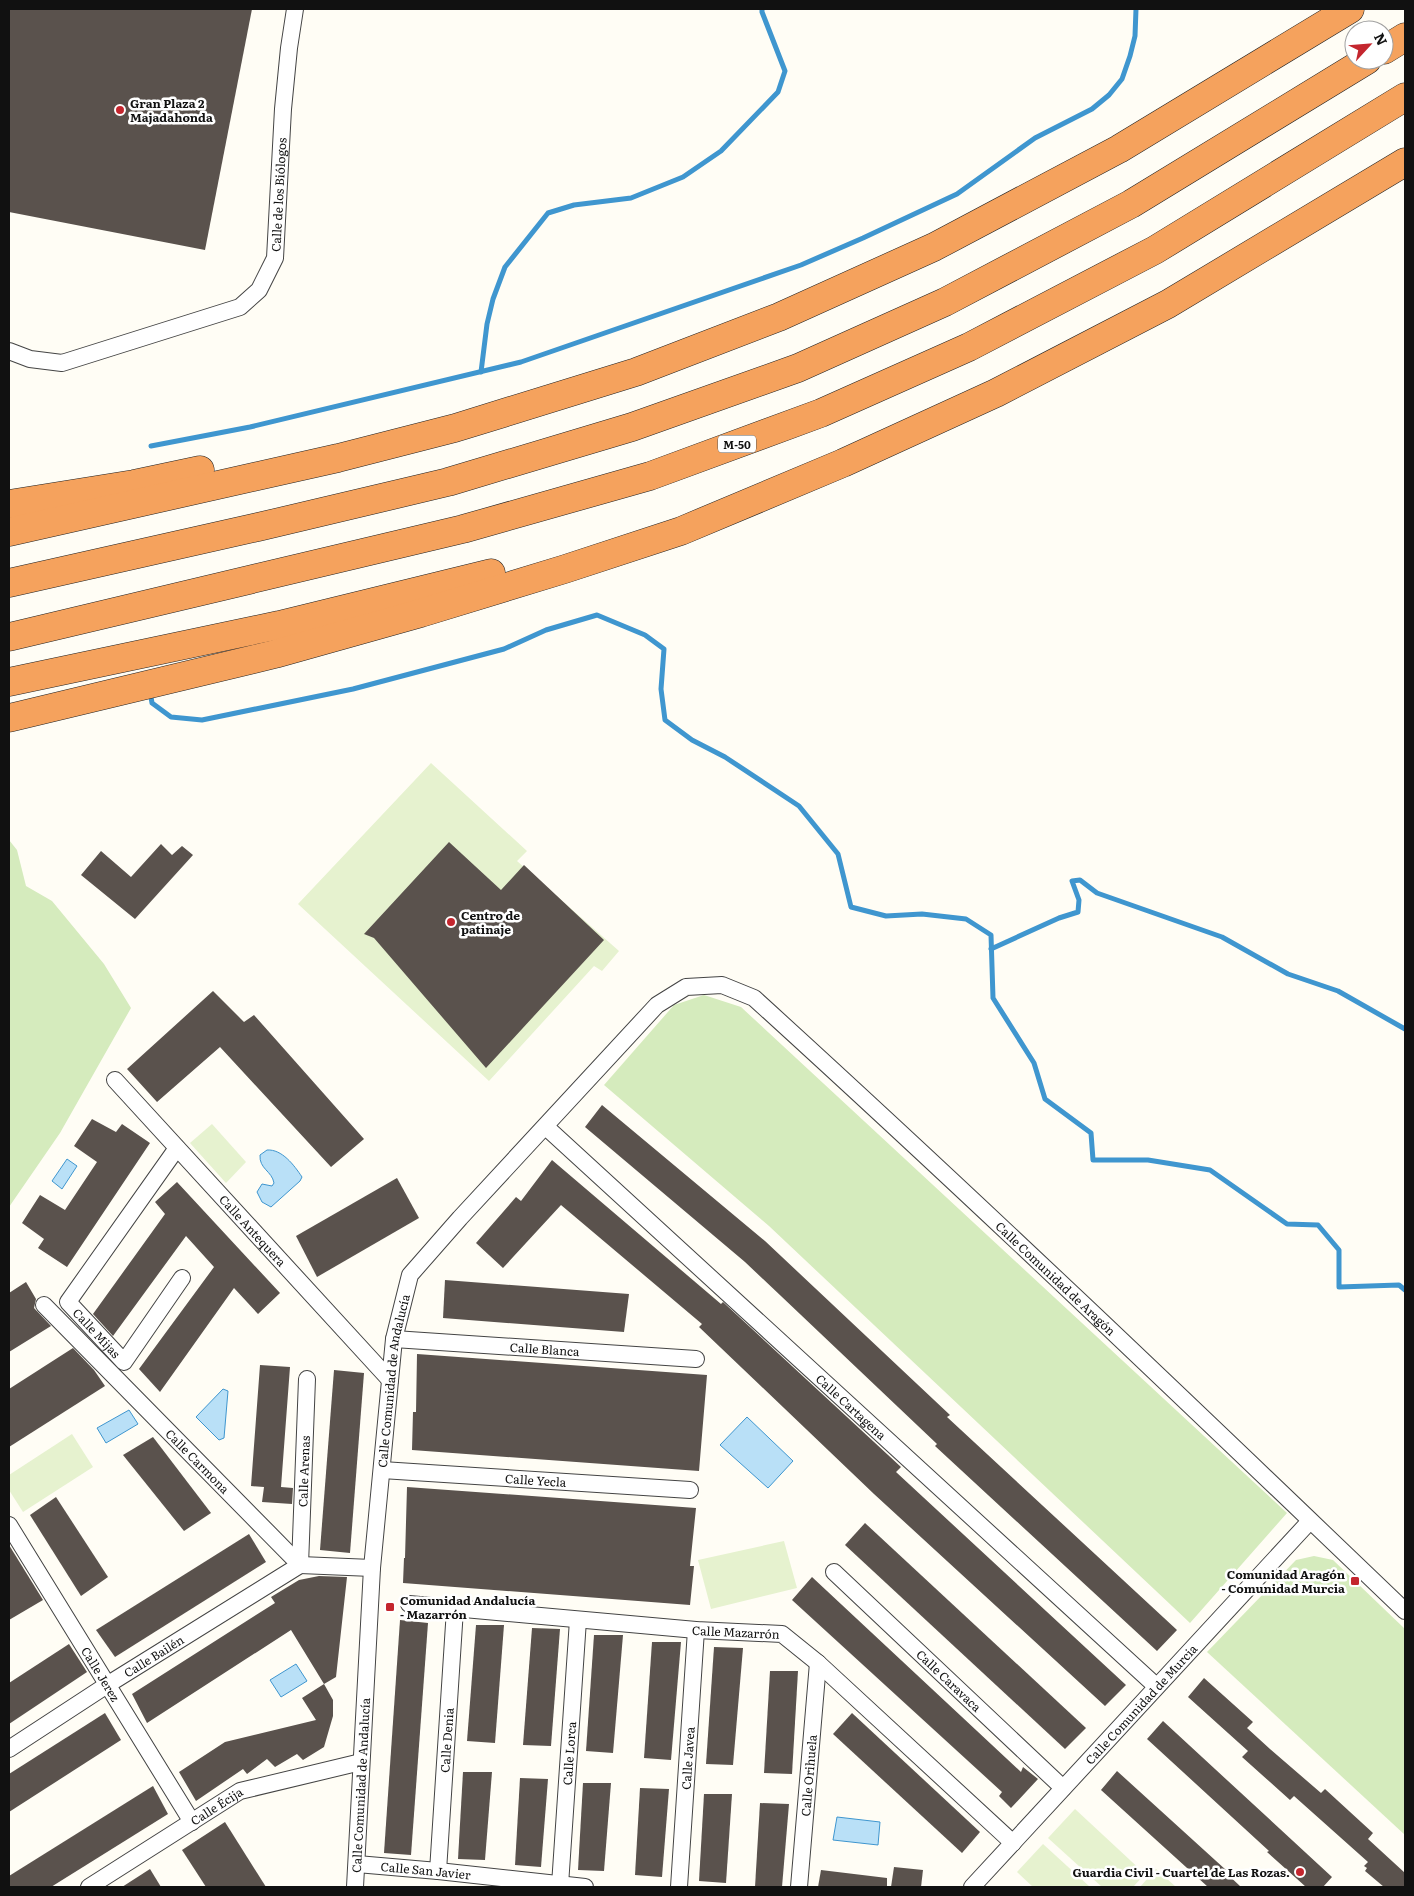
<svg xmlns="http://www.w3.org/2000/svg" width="1414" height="1896" font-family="Literata,serif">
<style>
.green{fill:#d5ebbd}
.pitch{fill:#e6f2cf}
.water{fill:#b9e0f7;stroke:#3f96cf}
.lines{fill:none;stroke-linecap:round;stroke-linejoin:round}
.stream{stroke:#3f96cf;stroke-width:5}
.building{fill:#5a524d}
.street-casing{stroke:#444;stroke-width:18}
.highway-casing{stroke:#222;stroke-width:29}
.street{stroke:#fff;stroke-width:16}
.highway{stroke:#f5a25d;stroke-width:28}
.poi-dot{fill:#c4262e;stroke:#fff;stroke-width:2}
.labels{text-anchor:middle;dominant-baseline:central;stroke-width:5;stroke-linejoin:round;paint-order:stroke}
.shield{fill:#fff;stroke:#585858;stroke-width:1}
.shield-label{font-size:11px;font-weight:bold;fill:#111}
.poi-label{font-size:12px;font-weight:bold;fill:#111;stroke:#fff;text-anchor:start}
.street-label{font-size:12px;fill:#111;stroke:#fff}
</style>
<rect width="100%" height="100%" fill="#fffdf5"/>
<g class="green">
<path d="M9,840L17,850L26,886L52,901L104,964L131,1008L60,1133L9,1207Z"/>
<path d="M704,995L741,1007L1287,1513L1190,1623L769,1226L604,1085L674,1005Z"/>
<path d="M1314,1556L1333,1560L1405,1629V1835L1207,1652L1296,1560Z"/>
</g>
<g class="pitch">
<path d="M431,763L527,851L517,861L619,951L602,971L594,966L489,1081L298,904Z"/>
<path d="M212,1124L246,1162L226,1183L190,1143Z"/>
<path d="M72,1434L93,1467L23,1512L9,1490V1475Z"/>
<path d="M784,1541L797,1588L711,1609L698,1560Z"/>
<path d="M1075,1809L1145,1874L1133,1887H1102L1048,1838Z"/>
<path d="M1043,1844L1090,1887H1033L1017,1872Z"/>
<path d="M1156,1869L1176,1887H1140Z"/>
</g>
<g class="water">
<path d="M267,1150C282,1149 294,1165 302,1177L300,1181L271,1207L262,1202L257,1192L262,1184L272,1186L274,1183C272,1171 259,1169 260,1155Z"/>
<path d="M67,1159L77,1166L62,1189L52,1181Z"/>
<path d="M223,1389L228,1391L224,1438L219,1440L196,1417Z"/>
<path d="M129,1410L138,1424L106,1443L97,1428Z"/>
<path d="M747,1417L793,1461L768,1488L720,1445Z"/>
<path d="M296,1664L307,1681L281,1697L270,1680Z"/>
<path d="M837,1817L880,1822L878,1845L833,1840Z"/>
</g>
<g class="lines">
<g class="stream">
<path d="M481,372L487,324L493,299L505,267L548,213L574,205L631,198L683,177L721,151L778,92L785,71L762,12V9"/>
<path d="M151,446L250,427L521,362L801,265L863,238L957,194L1035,138L1092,109L1109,95L1122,79L1130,56L1135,36L1136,9"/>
<path d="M151,697L152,703L171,717L202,720L353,689L504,649L546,630L597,615L645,635L664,649L661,689L665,720L692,740L725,757L799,806L838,854L851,907L886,916L922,914L966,919L991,935L993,998L1034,1063L1045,1099L1091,1133L1093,1160H1148L1210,1170L1287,1224L1318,1225L1339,1250V1287L1399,1285L1405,1290"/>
<path d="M991,949L1059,918L1078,912L1079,900L1072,881L1080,880L1097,893L1222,937L1288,974L1338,991L1405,1029"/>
</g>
</g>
<g class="building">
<path d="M9,9H252L205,250L9,212Z"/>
<path d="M449,842L501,890L524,865L604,940L486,1068L374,938L364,934Z"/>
<path d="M161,844L172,855L182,846L193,855L135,919L81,875L101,851L131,877Z"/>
<path d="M213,991L244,1022L254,1015L364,1139L331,1167L220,1047L157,1102L127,1069Z"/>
<path d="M602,1105L765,1241L950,1415L947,1417L1177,1630L1157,1651L935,1446L937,1444L745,1262L585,1127Z"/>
<path d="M92,1119L116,1132L122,1124L150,1143L67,1267L38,1248L44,1239L22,1223L40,1195L65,1210L97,1162L74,1146Z"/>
<path d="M552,1160L721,1304L723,1302L901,1467L896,1472L1126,1685L1105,1706L874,1494L699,1327L702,1324L561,1205L503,1268L476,1243L516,1197L521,1201Z"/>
<path d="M397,1178L419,1218L317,1277L296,1236Z"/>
<path d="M177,1182L280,1293L258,1314L234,1288L160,1392L139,1369L214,1267L186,1236L113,1336L93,1314L165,1214L155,1202Z"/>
<path d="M445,1280L629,1294L624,1332L443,1318Z"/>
<path d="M26,1282L36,1299L34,1308L51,1326L9,1352V1293Z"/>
<path d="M73,1348L94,1370L105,1386L9,1447V1389Z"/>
<path d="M417,1354L707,1375L699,1471L412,1450L413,1412H416Z"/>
<path d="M260,1365L290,1367L281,1487L293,1488L292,1504L262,1502L264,1487L251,1486Z"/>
<path d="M334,1370L364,1373L350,1553L320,1550Z"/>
<path d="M153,1437L211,1513L184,1531L123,1455Z"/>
<path d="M407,1487L696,1508L690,1566H694L690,1605L403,1583L404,1558H405Z"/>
<path d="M56,1497L108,1577L81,1596L30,1515Z"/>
<path d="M865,1523L1086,1728L1065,1749L845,1545Z"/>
<path d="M249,1534L266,1562L115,1657L96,1630Z"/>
<path d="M9,1545L43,1600L9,1620Z"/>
<path d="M319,1576L347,1577L336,1677L324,1684L291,1630L147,1723L132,1694L275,1603L271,1597L299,1580Z"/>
<path d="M812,1577L1021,1772L1023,1767L1038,1779L1011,1808L999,1796L1002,1792L792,1600Z"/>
<path d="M400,1620L428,1623L411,1855L384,1853Z"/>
<path d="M476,1625H504L495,1743L467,1741Z"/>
<path d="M532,1628L560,1629L551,1746L523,1745Z"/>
<path d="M594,1635H623L613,1753L586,1751Z"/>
<path d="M652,1642H681L671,1760L644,1758Z"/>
<path d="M69,1644L87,1672L9,1724V1683Z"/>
<path d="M714,1647L743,1648L733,1765L706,1764Z"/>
<path d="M770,1671H798L792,1774L764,1773Z"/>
<path d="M1204,1678L1253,1722L1247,1728L1270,1749L1321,1793L1325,1789L1373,1833L1368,1839L1405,1873V1887H1384L1365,1871L1367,1868L1364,1866L1368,1862L1294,1796L1290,1800L1242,1757L1248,1751L1188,1697Z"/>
<path d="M324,1684L333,1700V1716L324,1747L303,1760L297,1754L275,1767L267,1759L247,1774L243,1769L196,1801L179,1772L225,1742L316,1720L302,1698Z"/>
<path d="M105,1713L121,1740L9,1812V1774Z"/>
<path d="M852,1713L980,1832L962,1853L833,1734Z"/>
<path d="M1163,1721L1332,1877L1323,1887H1306L1267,1852L1269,1851L1147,1739Z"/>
<path d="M1117,1771L1226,1870L1224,1871L1241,1887H1208L1101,1790Z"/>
<path d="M463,1772H492L485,1860L458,1859Z"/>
<path d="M520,1778L548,1779L541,1867L515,1865Z"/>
<path d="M583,1783H611L604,1871L578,1870Z"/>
<path d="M153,1786L168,1814L51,1887H9V1876Z"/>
<path d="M640,1788L669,1789L662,1877L635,1875Z"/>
<path d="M704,1794H732L726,1883L699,1881Z"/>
<path d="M760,1803L789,1804L782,1887H755Z"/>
<path d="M225,1822L266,1887H206L182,1850Z"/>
<path d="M894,1867L923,1870L921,1887H891Z"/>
<path d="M150,1869L161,1887H122Z"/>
<path d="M821,1870L887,1878V1887H818Z"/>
</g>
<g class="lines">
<g class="street-casing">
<g id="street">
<path id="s1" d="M9,351L30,359L62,363L240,307L259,290L275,258L283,109L289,48L295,9"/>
<path id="s2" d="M115,1080L390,1380"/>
<path id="s3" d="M546,1127L1156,1686"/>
<path id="s4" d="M177,1148L68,1302L124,1362L182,1278"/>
<path id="s5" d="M44,1305L300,1565L372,1568"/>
<path id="s6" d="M394,1339L696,1359"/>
<path id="s7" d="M382,1470L690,1490"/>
<path id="s8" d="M9,1525L192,1822"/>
<path id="s9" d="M834,1572L1063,1788"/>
<path id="s10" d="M409,1604L696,1630L782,1634L818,1663L1013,1843"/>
<path id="s11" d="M9,1749L107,1685L300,1565L307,1379"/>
<path id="s12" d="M357,1864L438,1871L585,1887"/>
<path id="s13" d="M438,1871L455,1609"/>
<path id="s14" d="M560,1885L578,1620"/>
<path id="s15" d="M89,1887L240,1791L361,1762"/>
<path id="s16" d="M355,1887L372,1568L394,1339L410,1275L460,1218L657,1005L686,987L722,985L754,998C975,1199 1190,1405 1405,1611"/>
<path id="s17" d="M679,1887L696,1630"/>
<path id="s18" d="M799,1887L818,1663"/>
<path id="s19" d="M972,1887L1310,1521"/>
</g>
</g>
<g class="highway-casing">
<g id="highway">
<path d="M1384,50L1405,37"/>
<path d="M9,504L134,484L200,470"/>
<path d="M9,532L338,458L455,428L636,372L779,317L934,247L1119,149L1350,9"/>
<path d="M9,583L258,527L448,482L632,427L798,368L945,302L1131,204L1367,60"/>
<path d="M9,637L463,529L650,476L821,413L969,347L1155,250L1405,97"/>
<path d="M9,682L279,625L491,573"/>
<path d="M9,718L275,654L421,613L565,569L681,531L843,463L996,393L1168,304L1405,162"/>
</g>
</g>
<use href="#street" class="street"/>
<use href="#highway" class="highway"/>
</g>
<g class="poi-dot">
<circle cx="120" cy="110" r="5"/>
<circle cx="451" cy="922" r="5"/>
<rect x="1350" y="1576" width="10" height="10" rx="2.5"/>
<rect x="385" y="1602" width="10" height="10" rx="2.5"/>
<circle cx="1300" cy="1872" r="5"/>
</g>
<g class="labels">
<rect class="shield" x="718" y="435.5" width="38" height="17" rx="4"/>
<g class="shield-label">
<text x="737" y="444">M-50</text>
</g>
<g class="poi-label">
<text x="130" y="103">Gran Plaza 2<tspan x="130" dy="14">Majadahonda</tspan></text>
<text x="461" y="915">Centro de<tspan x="461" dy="14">patinaje</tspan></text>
<text x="1345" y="1574" text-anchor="end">Comunidad Aragón<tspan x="1345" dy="14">- Comunidad Murcia</tspan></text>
<text x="400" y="1600">Comunidad Andalucía<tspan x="400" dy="14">- Mazarrón</tspan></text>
<text x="1290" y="1872" text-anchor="end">Guardia Civil - Cuartel de Las Rozas.</text>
</g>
<g class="street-label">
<text stroke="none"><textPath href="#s1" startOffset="366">Calle de los Biólogos</textPath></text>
<text stroke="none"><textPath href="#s2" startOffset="204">Calle Antequera</textPath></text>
<text stroke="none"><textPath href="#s16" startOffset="1498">Calle Comunidad de Aragón</textPath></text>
<text stroke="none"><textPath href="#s4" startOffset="231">Calle Mijas</textPath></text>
<text stroke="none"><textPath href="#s6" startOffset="151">Calle Blanca</textPath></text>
<text stroke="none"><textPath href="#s16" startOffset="508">Calle Comunidad de Andalucía</textPath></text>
<text stroke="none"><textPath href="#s3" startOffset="414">Calle Cartagena</textPath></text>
<text stroke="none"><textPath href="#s5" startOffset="219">Calle Carmona</textPath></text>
<text stroke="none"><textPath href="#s11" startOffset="438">Calle Arenas</textPath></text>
<text stroke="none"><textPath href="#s7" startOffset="154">Calle Yecla</textPath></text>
<text stroke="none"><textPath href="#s10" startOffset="328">Calle Mazarrón</textPath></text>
<text stroke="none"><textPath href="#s11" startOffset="172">Calle Bailén</textPath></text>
<text stroke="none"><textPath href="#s8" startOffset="175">Calle Jerez</textPath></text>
<text stroke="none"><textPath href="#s9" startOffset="158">Calle Caravaca</textPath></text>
<text stroke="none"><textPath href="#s19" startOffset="249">Calle Comunidad de Murcia</textPath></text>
<text stroke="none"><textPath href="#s13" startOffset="131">Calle Denia</textPath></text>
<text stroke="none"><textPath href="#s14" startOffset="132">Calle Lorca</textPath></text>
<text stroke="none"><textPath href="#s17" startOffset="129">Calle Javea</textPath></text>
<text stroke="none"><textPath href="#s18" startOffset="112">Calle Orihuela</textPath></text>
<text stroke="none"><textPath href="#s16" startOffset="102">Calle Comunidad de Andalucía</textPath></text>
<text stroke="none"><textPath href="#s15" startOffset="151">Calle Écija</textPath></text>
<text stroke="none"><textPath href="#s12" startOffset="69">Calle San Javier</textPath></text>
</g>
</g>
<rect width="1414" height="1896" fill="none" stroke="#111111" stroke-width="20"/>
<g transform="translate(1369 45) rotate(64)"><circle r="24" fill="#ffffff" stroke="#a0a0a0"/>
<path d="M0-4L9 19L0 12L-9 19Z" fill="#c4262e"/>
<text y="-8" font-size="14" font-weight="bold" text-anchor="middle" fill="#111111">N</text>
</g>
</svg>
